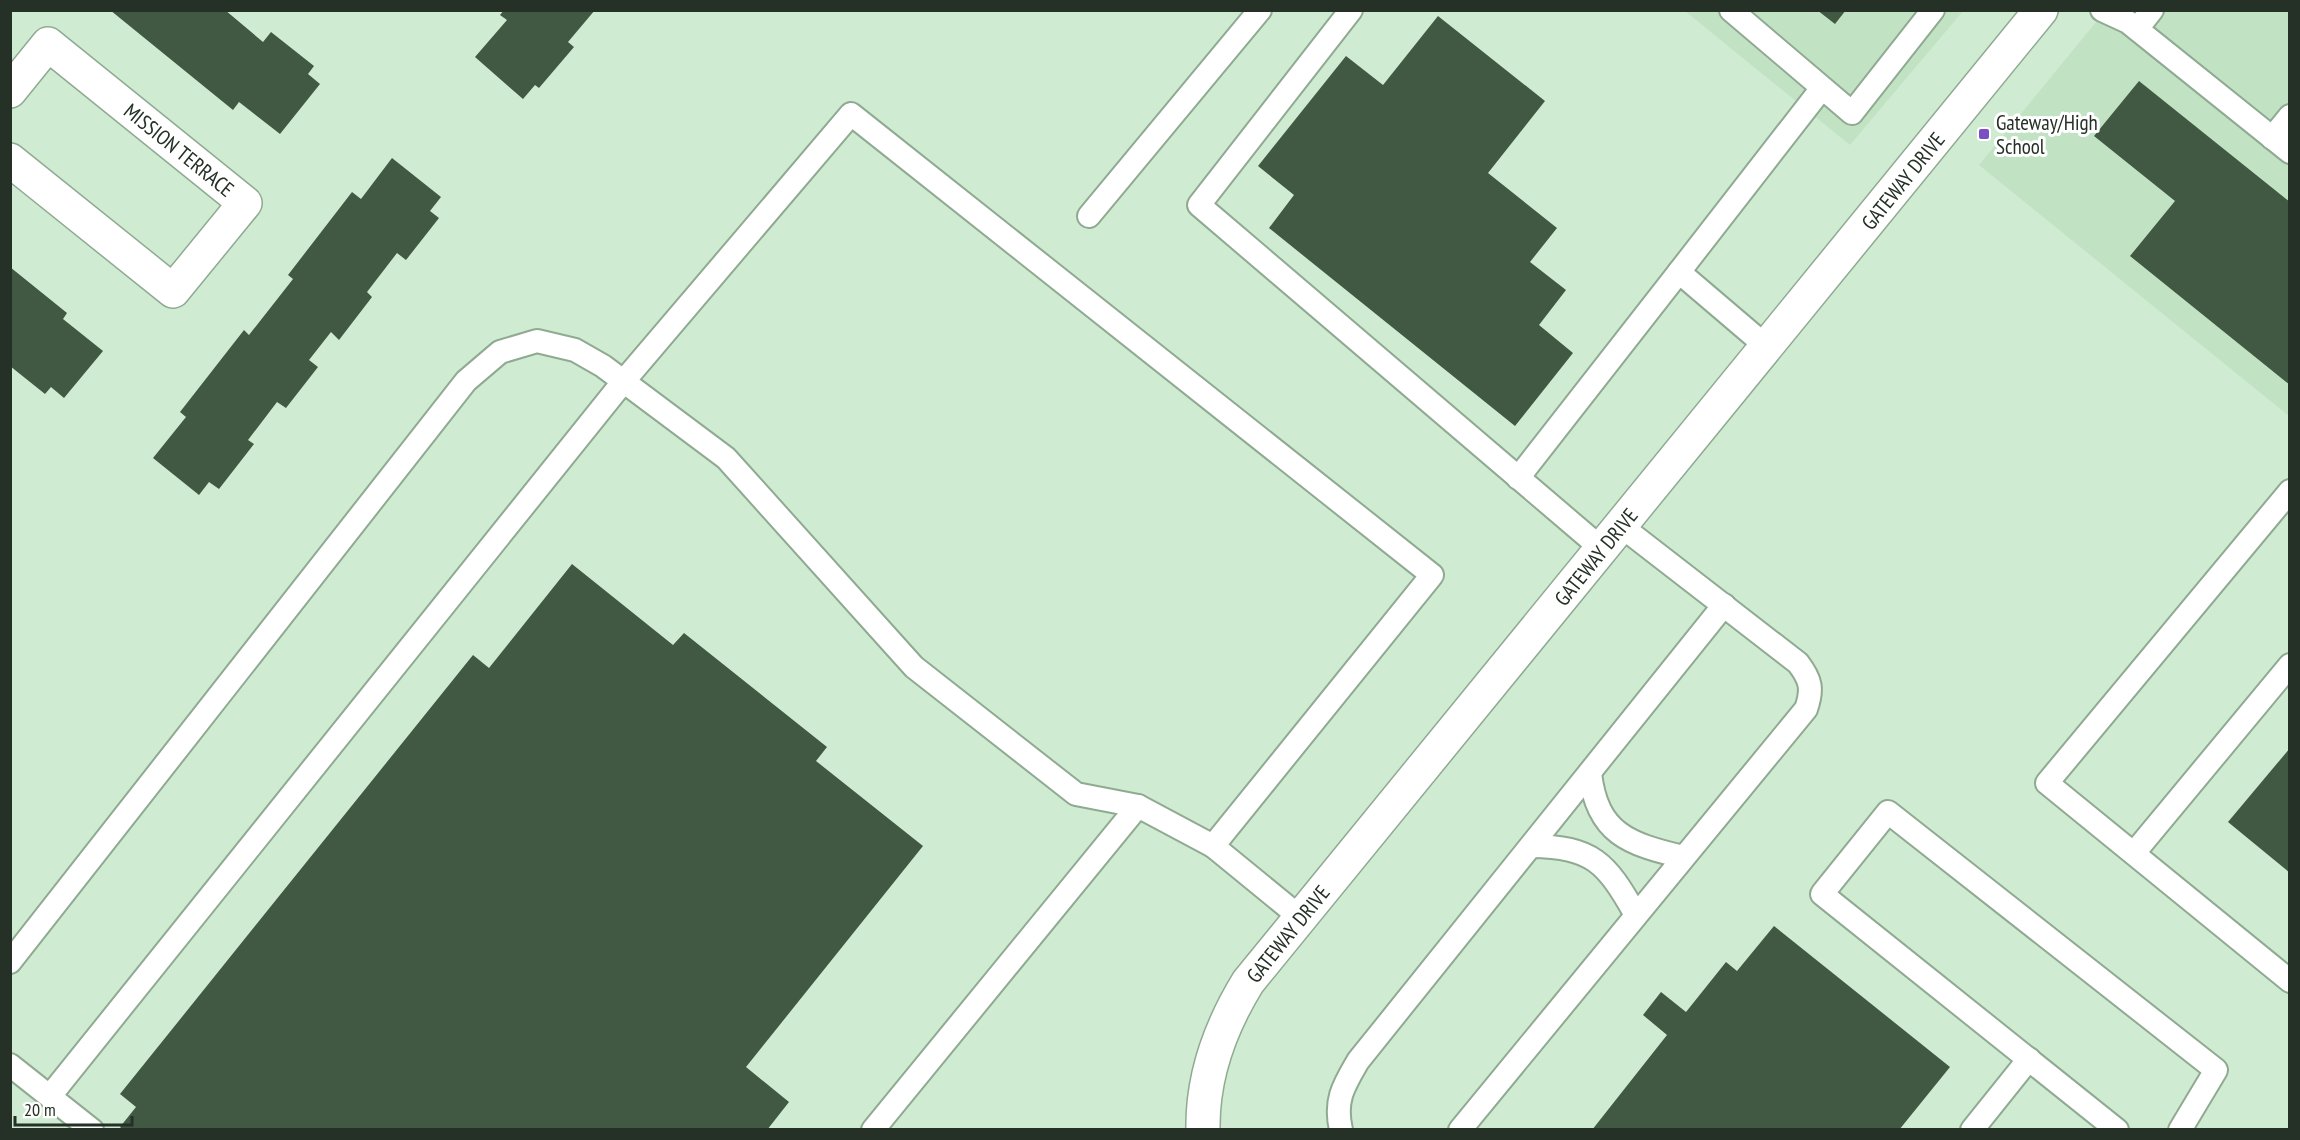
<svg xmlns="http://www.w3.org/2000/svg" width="2300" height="1140" font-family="'PT Sans Narrow',sans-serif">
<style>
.built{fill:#c1e3c4}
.building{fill:#415943}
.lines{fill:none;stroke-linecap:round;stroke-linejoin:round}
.lane-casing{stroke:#90aa92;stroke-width:26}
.street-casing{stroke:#90aa92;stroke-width:36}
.lane{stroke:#fff;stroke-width:22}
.street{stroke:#fff;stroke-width:33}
.poi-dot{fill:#7c4ec6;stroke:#fff;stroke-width:2}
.labels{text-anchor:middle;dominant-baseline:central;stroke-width:6;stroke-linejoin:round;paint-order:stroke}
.poi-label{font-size:21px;fill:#253026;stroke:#fff;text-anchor:start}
.street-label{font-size:21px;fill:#253026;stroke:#fff}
</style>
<rect width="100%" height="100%" fill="#cfebd2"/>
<g class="built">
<path d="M1685,11H1963L1850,145Z"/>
<path d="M2105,11H2289V416L1979,165Z"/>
</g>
<g class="building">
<path d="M110,10H225L263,42L271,32L314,66L308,74L320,84L280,134L239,102L233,110Z"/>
<path d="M504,10H595L568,42L574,47L539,88L535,85L523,99L475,57L507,20L500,15Z"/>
<path d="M1817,10H1846L1835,24Z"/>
<path d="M1438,16L1545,101L1488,173L1557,228L1530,262L1566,290L1539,325L1573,353L1515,426L1269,228L1294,195L1258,166L1346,56L1383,85Z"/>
<path d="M2139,81L2290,202V385L2130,256L2175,201L2094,136Z"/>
<path d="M392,158L441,197L430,211L439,218L406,260L397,253L367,292L372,297L339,340L331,332L309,360L318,367L286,408L277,402L248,440L254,444L219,489L209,482L199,495L153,458L186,417L180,412L244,330L249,335L293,279L288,275L352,192L361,199Z"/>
<path d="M10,267L67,313L63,319L103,351L64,398L51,387L45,394L10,366Z"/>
<path d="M572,564L673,645L684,633L827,747L816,761L923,846L746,1067L789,1102L767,1130H123L120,1127L136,1107L120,1094L473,655L489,668Z"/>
<path d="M2290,748V873L2228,822Z"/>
<path d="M1774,926L1950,1067L1899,1130H1592L1667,1035L1643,1015L1661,992L1686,1012L1726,962L1737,971Z"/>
</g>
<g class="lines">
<g class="lane-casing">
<g id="lane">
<path d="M1351,10L1199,205L1602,549"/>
<path d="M1731,10L1852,113L1933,10"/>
<path d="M2102,10L2128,22L2290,152"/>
<path d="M2137,29L2152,10"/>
<path d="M2272,138L2290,116"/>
<path d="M1089,216L1260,10"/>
<path d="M1679,272L1822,88"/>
<path d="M1518,478L1679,272L1767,347"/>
<path d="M2290,491L2047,783L2290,981"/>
<path d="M1590,773C1597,834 1629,844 1683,857"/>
<path d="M1531,846C1593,847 1606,862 1636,915"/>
<path d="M2134,853L2290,665"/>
<path d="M10,962L466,381L500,352L537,341L575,350L603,366L726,458L914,667L1076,794L1138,806"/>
<path d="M10,1065L92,1130"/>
<path d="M50,1096L623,382L851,114L1432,575L1213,846L1301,918"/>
<path d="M873,1130L1138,806L1213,846"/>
<path d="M1341,1130C1334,1100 1344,1085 1358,1061L1724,605"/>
<path d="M1460,1130L1806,709C1813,689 1811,680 1798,663L1621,526"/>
<path d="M1972,1130L2029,1059"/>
<path d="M2117,1130L1822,894L1888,812L2216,1070L2180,1130"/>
</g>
</g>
<g class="street-casing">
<g id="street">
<path d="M10,91L48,44L245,203L173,291L10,160"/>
<path d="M1203,1130C1202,1077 1221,1026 1248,982L2041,10"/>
</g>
</g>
<use href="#lane" class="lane"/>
<use href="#street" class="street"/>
</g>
<rect class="poi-dot" x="1978" y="128" width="12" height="12" rx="3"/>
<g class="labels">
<g class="poi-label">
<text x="1996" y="122">Gateway/High<tspan x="1996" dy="24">School</tspan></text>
</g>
<g class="street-label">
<text transform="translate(179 150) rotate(39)">MISSION TERRACE</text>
<text transform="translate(1903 181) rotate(-51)">GATEWAY DRIVE</text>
<text transform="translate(1596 557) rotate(-51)">GATEWAY DRIVE</text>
<text transform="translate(1288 934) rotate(-51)">GATEWAY DRIVE</text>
</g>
</g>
<rect width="2300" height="1140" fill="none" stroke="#253026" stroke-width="24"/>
<path d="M15 1116v9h117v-9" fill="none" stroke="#253026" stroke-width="3"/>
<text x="24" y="1116" font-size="18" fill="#253026" stroke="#ffffff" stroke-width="4.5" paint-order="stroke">20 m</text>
</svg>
